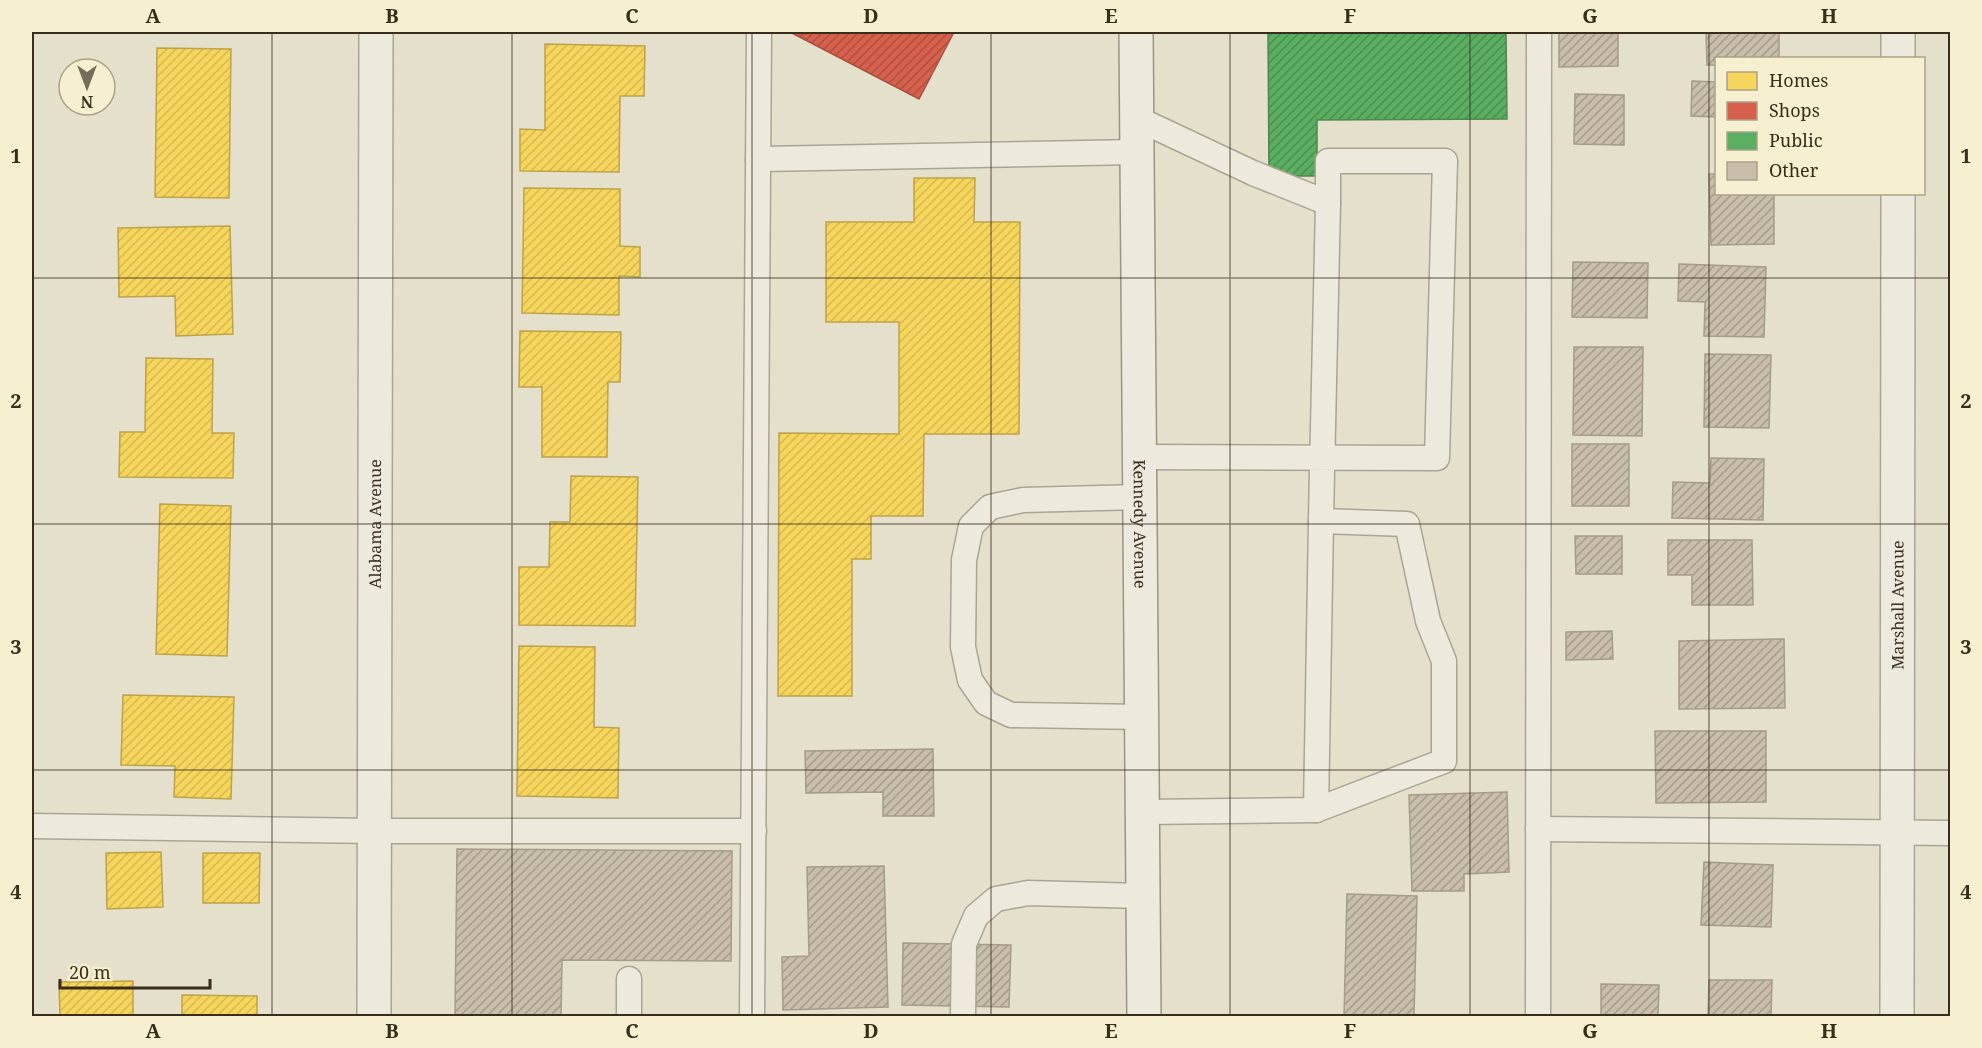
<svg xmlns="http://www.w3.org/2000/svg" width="1982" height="1048" font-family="'Noto Serif',serif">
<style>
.homes{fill:url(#homes-hatch);stroke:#bda349;stroke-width:1.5}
.shops{fill:url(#shops-hatch);stroke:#a7513e;stroke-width:1.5}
.public{fill:url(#public-hatch);stroke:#50874c;stroke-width:1.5}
.building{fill:url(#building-hatch);stroke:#a59b8a;stroke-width:1.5}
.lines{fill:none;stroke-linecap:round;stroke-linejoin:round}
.lane-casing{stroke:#aaa495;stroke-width:27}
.street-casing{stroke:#aaa495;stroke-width:36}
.secondary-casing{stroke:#9a9484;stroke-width:36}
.lane{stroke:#ede9dd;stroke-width:24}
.street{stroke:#ede9dd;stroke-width:33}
.secondary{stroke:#ede9dd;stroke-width:33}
.grid{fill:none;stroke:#392d1c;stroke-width:1.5;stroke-opacity:0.55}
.labels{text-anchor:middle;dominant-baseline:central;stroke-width:6;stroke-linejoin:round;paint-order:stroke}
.street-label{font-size:16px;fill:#392d1c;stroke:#f7f0d0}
.neatline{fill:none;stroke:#392d1c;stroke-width:2}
.grid-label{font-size:20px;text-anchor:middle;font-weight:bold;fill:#392d1c}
</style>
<defs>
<pattern id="homes-hatch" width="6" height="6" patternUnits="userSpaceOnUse" patternTransform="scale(1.5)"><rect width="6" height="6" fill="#f6d55c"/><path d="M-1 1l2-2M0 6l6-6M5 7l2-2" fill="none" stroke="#d4b74f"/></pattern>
<pattern id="shops-hatch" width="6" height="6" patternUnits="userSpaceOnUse" patternTransform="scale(1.5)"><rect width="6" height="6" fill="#d6604d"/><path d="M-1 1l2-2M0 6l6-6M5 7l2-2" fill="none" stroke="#af503f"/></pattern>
<pattern id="public-hatch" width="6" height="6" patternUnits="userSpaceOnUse" patternTransform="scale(1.5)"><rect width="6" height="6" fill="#5aae61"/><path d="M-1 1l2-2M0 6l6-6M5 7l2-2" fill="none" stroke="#4b8e4f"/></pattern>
<pattern id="building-hatch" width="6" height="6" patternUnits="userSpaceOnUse" patternTransform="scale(1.5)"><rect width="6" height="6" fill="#c9beac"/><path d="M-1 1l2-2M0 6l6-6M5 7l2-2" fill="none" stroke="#a49b8b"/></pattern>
</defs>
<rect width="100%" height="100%" fill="#e5e0cb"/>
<g class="homes">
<path d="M545,44L645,46L644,96H620L619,172L520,171V129L545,130Z"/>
<path d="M157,48L231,49L229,198L155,197Z"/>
<path d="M914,178H975L974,222H1020L1019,434H924L923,516H871V559H852V696H778L779,433L899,434V322H826V222H914Z"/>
<path d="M524,188L620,189V246L640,247V277L619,276V315L522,313Z"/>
<path d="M230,226L233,334L176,336L175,296L119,297L118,228Z"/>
<path d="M520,331L621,332L620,382H608L607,457H542V387H519Z"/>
<path d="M146,358L213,359L212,433H234L233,478L119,477L120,432H145Z"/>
<path d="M571,476L638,477L635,626L519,625V567H549L550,522H570Z"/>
<path d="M160,504L231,506L227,656L156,654Z"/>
<path d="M519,646L595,647L594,727L619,728L618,798L517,796Z"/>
<path d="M123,695L234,697L231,799L174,797L175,766L121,765Z"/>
<path d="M161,852L163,907L107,909L106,853Z"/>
<path d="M203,853H260L259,903H203Z"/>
<path d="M133,981V1016H60L59,982Z"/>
<path d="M182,995L257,996V1016H182Z"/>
</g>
<path class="shops" d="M790,32H948L953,34L919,99Z"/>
<path class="public" d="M1268,32H1506L1507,119L1317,120V176H1269Z"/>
<g class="building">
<path d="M1559,32H1618V66L1559,67Z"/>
<path d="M1706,32H1779V58H1716V65H1707Z"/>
<path d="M1692,81L1716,82V117L1691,116Z"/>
<path d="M1575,94L1624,95V145L1574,144Z"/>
<path d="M1709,174H1716V194H1774V244L1711,245Z"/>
<path d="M1573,262L1648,263L1647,318L1572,317Z"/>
<path d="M1679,264L1766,267L1764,337L1704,336L1705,302L1678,301Z"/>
<path d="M1574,347H1643L1642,436L1573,435Z"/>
<path d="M1705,354L1771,355L1769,428L1704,427Z"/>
<rect x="1572" y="444" width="57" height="62"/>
<path d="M1711,458L1764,459L1763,520L1672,518L1673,482L1710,483Z"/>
<path d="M1575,536H1622V574H1576Z"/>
<path d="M1668,540H1752L1753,605H1692V575H1668Z"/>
<path d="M1612,631L1613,659L1566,660V632Z"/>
<path d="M1784,639L1785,708L1679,709V641Z"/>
<path d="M1655,731H1766V802L1656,803Z"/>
<path d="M933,749L934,816H883V792L806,793L805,751Z"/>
<path d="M1507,792L1509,872L1464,874V891H1412L1409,795Z"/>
<path d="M457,849L732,851L731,961L562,960L561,1016H455Z"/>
<path d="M1704,862L1773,865L1771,927L1701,925Z"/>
<path d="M884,866L888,1007L783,1010L782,957L809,956L807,867Z"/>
<path d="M1347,894L1417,896L1414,1016H1344Z"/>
<path d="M903,943L1011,945L1009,1007L902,1005Z"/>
<path d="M1709,980H1772L1771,1016H1708Z"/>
<path d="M1601,984L1659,985L1658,1016H1601Z"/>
</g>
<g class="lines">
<g class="lane-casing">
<g id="lane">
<path d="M1136,118L1253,173L1328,203"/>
<path d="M758,159L1137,152"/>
<path d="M1140,457L1437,458L1445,161H1328V203C1323,405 1319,608 1316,810"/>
<path d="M1140,497L1023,500L990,507L971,526L964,560L963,647L970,680L986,703L1011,715L1143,717"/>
<path d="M1143,812L1316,810L1444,761V661L1428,621L1407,524L1321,521"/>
<path d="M32,826L375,831H754"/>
<path d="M1538,829L1950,833"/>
<path d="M629,979V1016"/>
<path d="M752,1016L759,32"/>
<path d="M963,1016L964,944L976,916L996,899L1028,893L1143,896"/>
<path d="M1538,1016L1539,32"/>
</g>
</g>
<g class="street-casing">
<g id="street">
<path d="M1898,58V32"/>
<path id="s1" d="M374,1016L376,32"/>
<path id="s2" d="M1897,1016L1898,194"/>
</g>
</g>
<g class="secondary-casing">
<g id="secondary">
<path id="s3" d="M1136,32L1144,1016"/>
</g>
</g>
<use href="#lane" class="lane"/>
<use href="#street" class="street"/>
<use href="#secondary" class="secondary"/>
</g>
<path class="grid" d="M272,32V1016M512,32V1016M752,32V1016M991,32V1016M1230,32V1016M1470,32V1016M1709,32V1016M32,278H1950M32,524H1950M32,770H1950"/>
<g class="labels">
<g class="street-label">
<text stroke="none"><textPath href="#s1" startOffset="492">Alabama Avenue</textPath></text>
<text stroke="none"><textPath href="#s3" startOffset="492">Kennedy Avenue</textPath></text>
<text stroke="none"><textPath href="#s2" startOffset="411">Marshall Avenue</textPath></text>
</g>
</g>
<rect width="1982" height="1048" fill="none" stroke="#f7f0d0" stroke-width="66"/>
<rect x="1715" y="57" width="210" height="138" fill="#f7f0d0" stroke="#aba288" stroke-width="1.5"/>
<rect x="1727" y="72" width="30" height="18" fill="#f6d55c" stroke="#aba288" stroke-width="1.5"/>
<text x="1769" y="87" font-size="18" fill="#392d1c">Homes</text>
<rect x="1727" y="102" width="30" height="18" fill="#d6604d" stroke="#aba288" stroke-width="1.5"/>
<text x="1769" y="117" font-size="18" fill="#392d1c">Shops</text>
<rect x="1727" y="132" width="30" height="18" fill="#5aae61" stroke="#aba288" stroke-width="1.5"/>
<text x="1769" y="147" font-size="18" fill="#392d1c">Public</text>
<rect x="1727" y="162" width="30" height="18" fill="#c9beac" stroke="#aba288" stroke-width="1.5"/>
<text x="1769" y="177" font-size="18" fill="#392d1c">Other</text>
<g transform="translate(87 87) rotate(180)"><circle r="28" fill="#f7f0d0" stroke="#aba288" stroke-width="1.5"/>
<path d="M0-4.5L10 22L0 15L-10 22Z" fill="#756c59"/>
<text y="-9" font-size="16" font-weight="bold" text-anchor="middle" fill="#392d1c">N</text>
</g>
<path d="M60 979v9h150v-9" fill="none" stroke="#392d1c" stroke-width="3"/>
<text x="69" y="979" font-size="18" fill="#392d1c" stroke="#f7f0d0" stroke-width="4.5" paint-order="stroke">20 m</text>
<rect x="33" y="33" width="1916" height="982" class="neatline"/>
<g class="grid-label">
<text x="153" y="23">A</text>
<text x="392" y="23">B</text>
<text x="632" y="23">C</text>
<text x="871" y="23">D</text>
<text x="1111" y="23">E</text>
<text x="1350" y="23">F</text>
<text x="1590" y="23">G</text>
<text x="1829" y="23">H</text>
<text x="16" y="163">1</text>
<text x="1966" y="163">1</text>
<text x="16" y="408">2</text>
<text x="1966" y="408">2</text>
<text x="16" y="654">3</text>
<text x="1966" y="654">3</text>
<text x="16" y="899">4</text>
<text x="1966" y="899">4</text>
<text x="153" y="1038">A</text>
<text x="392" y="1038">B</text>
<text x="632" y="1038">C</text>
<text x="871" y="1038">D</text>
<text x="1111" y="1038">E</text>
<text x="1350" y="1038">F</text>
<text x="1590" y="1038">G</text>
<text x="1829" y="1038">H</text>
</g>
</svg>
